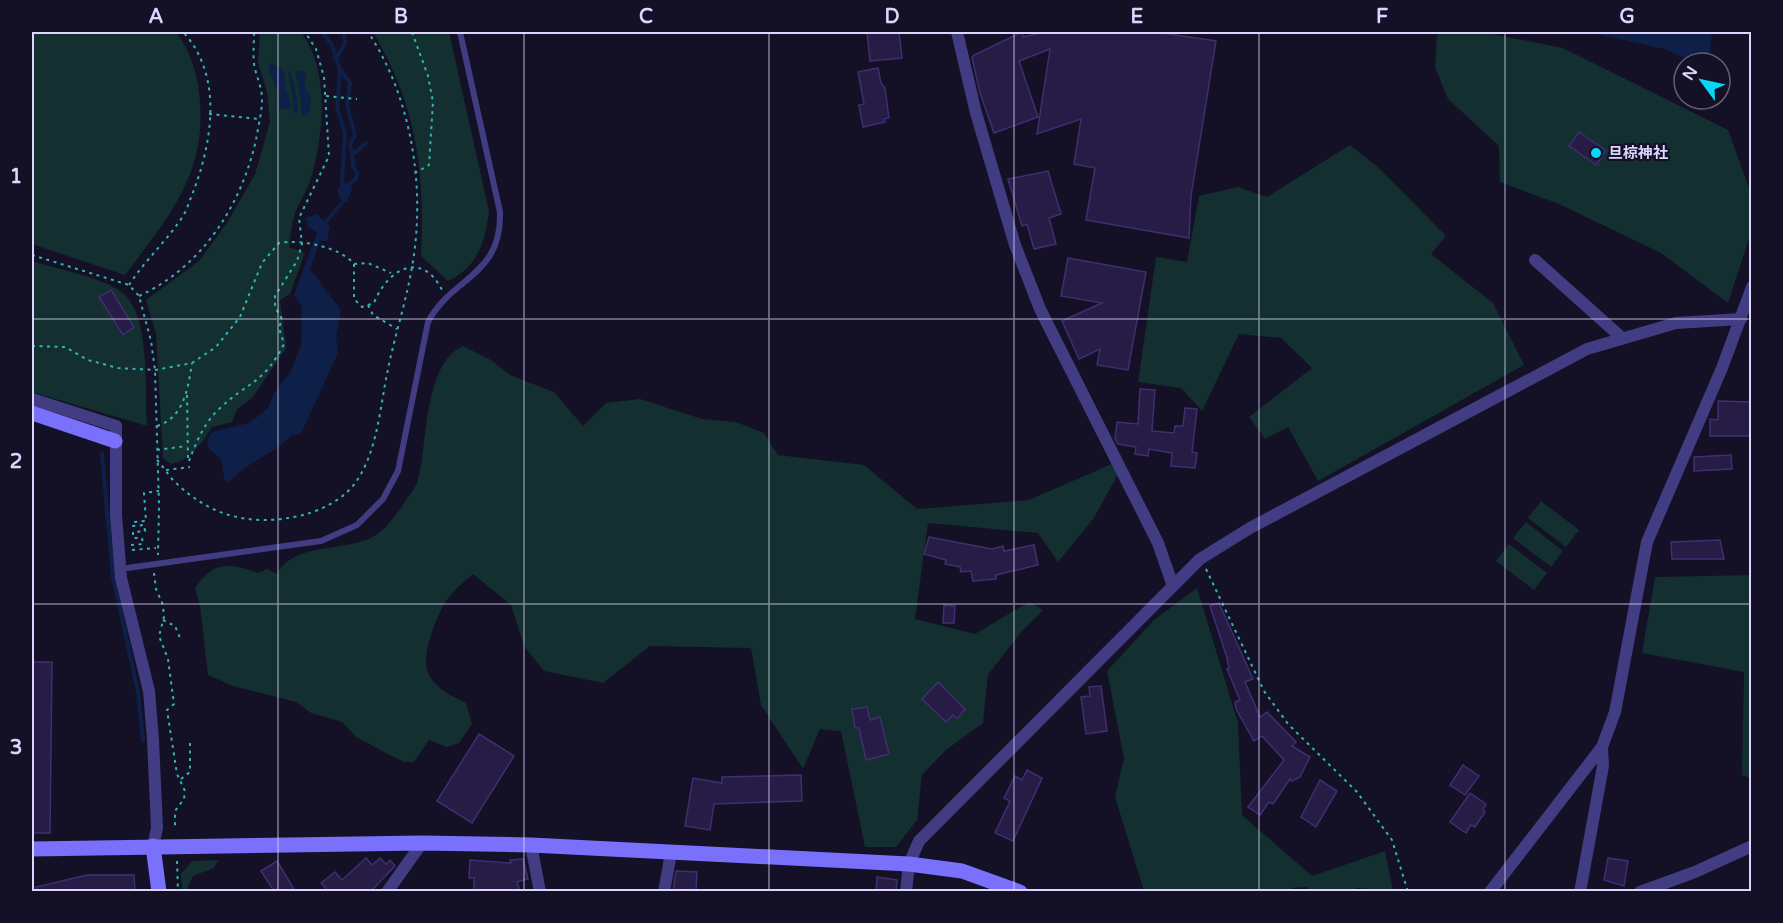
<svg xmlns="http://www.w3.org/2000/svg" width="1783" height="923" font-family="'Varela Round','Noto Sans JP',sans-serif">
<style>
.green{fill:#132f2f}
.water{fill:#0e2047}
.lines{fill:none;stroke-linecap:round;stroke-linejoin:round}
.stream{stroke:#0e2047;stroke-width:4}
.building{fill:#271c46;stroke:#3f2f71;stroke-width:1.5}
.path{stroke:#33b4b2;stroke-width:2;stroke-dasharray:3 4.5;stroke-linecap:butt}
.lane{stroke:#423c83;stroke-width:6}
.street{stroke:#423c83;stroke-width:12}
.secondary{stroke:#7970fb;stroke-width:15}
.grid{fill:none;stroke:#dcd6fe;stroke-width:1.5;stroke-opacity:0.55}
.poi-dot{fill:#08d6f8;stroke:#141026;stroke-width:2}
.labels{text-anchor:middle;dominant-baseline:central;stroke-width:4.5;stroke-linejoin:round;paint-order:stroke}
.poi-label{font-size:15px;font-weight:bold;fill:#dcd6fe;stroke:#141026;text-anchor:start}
.neatline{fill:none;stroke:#dcd6fe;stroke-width:2}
.grid-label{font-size:20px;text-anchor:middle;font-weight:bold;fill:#dcd6fe}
</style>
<rect width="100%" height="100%" fill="#141026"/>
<g class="green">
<path d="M32,32H176C191,52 198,75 200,101C206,175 167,219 125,275L32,244Z"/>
<path d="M260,32H301C330,71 324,133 311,178C308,190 300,200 296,211C291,222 291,236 289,247L305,253L290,294L280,300L286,348L253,397L237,409L232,422L212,427C201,444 191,460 171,464L163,458L156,334L146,300L199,261L227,223L255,174L270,122L267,92L258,62Z"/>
<path d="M373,32H449L489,211C485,242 478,267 448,281L421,256C425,172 417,106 373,32Z"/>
<path d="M1444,32H1482L1563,48L1728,130L1752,196L1751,233L1728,303L1661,253L1559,204L1500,182L1499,146L1448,99L1435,67L1437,35Z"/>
<path d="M1350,145L1380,169L1446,236L1431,254L1493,303L1524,365L1318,481L1288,427L1265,439L1249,417L1312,368L1281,338L1239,334L1202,411L1181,388L1138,382L1156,257L1187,262L1199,196L1238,187L1267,197Z"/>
<path d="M32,261C56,269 109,278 126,296C150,321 145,392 147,426L32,392Z"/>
<path d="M463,346L491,360L510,375L554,392L583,426L606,403L640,399L702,419L736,422L764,433L778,455L864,465L917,509L1029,500L1114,463L1118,474L1094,518L1058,562L1038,533L928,523L915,619L975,634L1029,602L1043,610L1020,633L988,675L983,723L946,750L922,775L917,820L896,847H865L841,731L820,729L803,769L761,705L751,648L650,646L603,683L544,671L524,646L511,605L473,574C465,581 456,588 449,597C438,611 419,658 429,675C437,690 452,696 466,703L472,724L459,743L447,747L429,740L414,762H404L388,754L356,737L342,722L311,713L296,702L233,686L208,675L200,606L195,588C213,560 230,563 258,573L267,569L277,574C297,538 353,555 380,532C390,524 399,511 406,500C410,494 416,487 418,480C428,444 423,364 463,346Z"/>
<path d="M1541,501L1579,530L1566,547L1528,518Z"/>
<path d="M1526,522L1563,551L1551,567L1513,538Z"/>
<path d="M1509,544L1547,573L1534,590L1496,561Z"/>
<path d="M1751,575H1752L1751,778L1742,775L1744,672L1642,653L1655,577Z"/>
<path d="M1197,588L1238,723L1242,815L1312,876L1385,851L1393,891L1358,888L1346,891H1307V887L1291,888V892L1144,891L1115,797L1124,758L1107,671L1154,620Z"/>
<path d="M218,860L214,868L193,876L186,891H182L181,874L192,861Z"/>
</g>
<g class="water">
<path d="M1588,32H1712L1709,63H1695L1665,49Z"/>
<path d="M269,63C289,71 283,72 286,89C288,96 291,100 291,108L279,109V94L268,68Z"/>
<path d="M288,69C293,75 299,104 297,113H294C294,97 289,84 288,69Z"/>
<path d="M299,70L306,73L305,88L311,98L309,113L304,116L301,114C303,107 298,79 295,72Z"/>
<path d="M342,182L350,184L352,189L347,201L342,203L337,190Z"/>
<path d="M316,214L330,227L327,241H320L310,269L341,310L336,336L338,353L301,434L292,435C274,455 246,461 229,483L224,478L221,458L209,449L207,440L212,432L249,423L261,414L268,408L273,395L291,371L301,344L302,307L294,295L317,233L308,226L305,218Z"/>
</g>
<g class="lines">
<g class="stream">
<path d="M322,32L332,45L340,70L337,108L345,133L342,182"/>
<path d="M335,59L345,44L344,32"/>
<path d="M341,71L350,83L347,105L355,136L350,144L352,155"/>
<path d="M350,184L356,179L357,173L353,166L352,155L366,143"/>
<path d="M326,222L342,203"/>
<path d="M102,454L113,577L138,692L143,741"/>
</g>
</g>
<g class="building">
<path d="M867,32H899L902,58L870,61Z"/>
<path d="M1022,32L1023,37L1044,32H1155L1216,41L1191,196L1189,238L1086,220L1095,168L1074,164L1081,119L1037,134L1050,49L1019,61L1038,117L994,133L980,93L972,58L974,55Z"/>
<path d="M878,68L881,83L885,88L889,118L884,119L885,122L863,127L859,105L864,104L858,72Z"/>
<path d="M1579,132L1606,151L1596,165L1569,146Z"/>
<path d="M1048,171L1061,214L1049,218L1056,244L1034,249L1027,224L1022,226L1008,179Z"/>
<path d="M1068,258L1146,272L1128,370L1097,365L1100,349L1079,359L1062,321L1102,303L1061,296Z"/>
<path d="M111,290L134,327L123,335L99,297Z"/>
<path d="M1140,389L1155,390L1152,431L1174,433L1175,426H1183L1185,408L1197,409L1192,452L1197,453L1195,468L1171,466L1172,453L1149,449L1148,456L1135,454L1136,447L1118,444L1115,439L1117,422L1138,424Z"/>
<path d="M1718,401L1752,402V436H1710V419L1718,420Z"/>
<path d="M1731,455L1732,469L1694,471V457Z"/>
<path d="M929,537L992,549L1003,546L1004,551L1034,545L1038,565L996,575V579L973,581L971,571L961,572L960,567L945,564L946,560L924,554Z"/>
<path d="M1720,540L1724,559H1672L1671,542Z"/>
<path d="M1219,603L1253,679L1245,682L1260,717L1267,712L1296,742L1292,746L1310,757L1300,777L1292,781L1290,779L1273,804L1269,802L1260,815L1248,807L1284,760L1262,736L1254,741L1236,709L1235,702L1240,700L1227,669L1229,668L1227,658L1210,606Z"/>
<path d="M944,605L955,606L954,623H943Z"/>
<path d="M32,662H52L50,833H32Z"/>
<path d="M938,682L965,709L957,719L953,715L946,722L922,699Z"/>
<path d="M1101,686L1107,731L1086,734L1081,697L1090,696L1089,687Z"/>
<path d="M867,707L870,720L880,717L889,754L866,760L859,728H855L852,709Z"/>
<path d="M479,734L514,756L472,823L437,801Z"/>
<path d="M1463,765L1479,776L1465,795L1450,785Z"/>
<path d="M1027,770L1042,778L1013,841L995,833L1010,801L1004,798L1015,776L1022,780Z"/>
<path d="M801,775L802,801L714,804L710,830L685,826L693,778L722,783V777Z"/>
<path d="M1320,780L1337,791L1316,827L1301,817Z"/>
<path d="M1470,793L1486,804L1483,810L1485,812L1475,827L1471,825L1466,833L1450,822Z"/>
<path d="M366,858L372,865L380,858L386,864L390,860L395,866L371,891H328L321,883L335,872L342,880Z"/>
<path d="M1608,858L1628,861L1624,886L1604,880Z"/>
<path d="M523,859L528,879L517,882L520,891H474V878H469L470,860L511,863L510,860Z"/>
<path d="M277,861L295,891H274L261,871Z"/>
<path d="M676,871L697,872L696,891H673Z"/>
<path d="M87,875H134L135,891H37L36,887Z"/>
<path d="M877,877L897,880L896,891H876Z"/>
</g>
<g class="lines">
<g class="path">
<path d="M412,32L428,76L433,102L429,165L415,173"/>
<path d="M326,96L357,99"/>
<path d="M209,114L260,119"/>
<path d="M32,255L129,285L139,296L151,341L155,370L159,505L158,555"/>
<path d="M354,264L368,263L391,273"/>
<path d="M129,285C145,260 167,241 183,216C187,210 189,202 192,195C212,144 224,76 183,32"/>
<path d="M139,296C202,267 241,206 256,140C258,127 262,113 262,99C262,87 256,76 254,64C253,53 254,42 254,32"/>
<path d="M368,305L373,315L397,329"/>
<path d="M32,346L65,347L88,360L118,368L155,370L192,363L216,347L240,317L262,263L279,243C301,239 340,247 354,264V299L362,307L374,303C387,270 421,249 442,290"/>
<path d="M187,395L188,459"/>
<path d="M157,426C184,418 188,388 192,363"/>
<path d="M157,450L187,446"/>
<path d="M157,460C163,466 168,475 174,481C211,518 254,527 303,515C322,510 344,499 356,482C378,450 380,406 388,369C395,335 406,302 412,267C426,189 412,98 368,32"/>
<path d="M189,461C196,443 204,423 219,409C247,382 264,384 284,344L279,328L282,319L275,307V296L297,261L302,244L299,218L329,156L324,77L316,49L305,32"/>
<path d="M166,470L190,467"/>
<path d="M131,545L143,544L142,538H133V532L145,531L144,525L133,526V522L146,521L144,493L159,491"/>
<path d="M132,550L156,548"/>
<path d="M1206,569L1264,691L1288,724L1357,792L1392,840L1408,892"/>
<path d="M154,573L156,589L163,605L164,617L159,636L168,659L174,704L167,710L177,774L185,791L184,799L175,811V828"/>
<path d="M163,620L175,626L180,638"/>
<path d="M181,779L190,772V742"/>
<path d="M177,861L178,892"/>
</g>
<path class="lane" d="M120,569L321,541L357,525L383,499L398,471L428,322C452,276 502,277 500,212L460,32"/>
<g class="street">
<path d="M957,32L976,113L1015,245L1040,309L1158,543L1173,586"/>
<path d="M1535,260L1622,338"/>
<path d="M32,399L116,426V515L121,578L149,691L153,740L157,828L153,846"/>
<path d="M531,845L540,892"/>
<path d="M387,892L422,843"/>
<path d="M664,892L671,853"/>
<path d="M906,892L909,864L919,841L1200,559L1250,528L1587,349L1676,323L1741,319"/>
<path d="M1490,892L1602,747L1615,712L1647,542L1722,368L1752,287"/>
<path d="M1580,892L1603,766L1602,747"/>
<path d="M1640,892L1695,872L1752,846"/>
</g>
<g class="secondary">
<path d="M32,413L115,441"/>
<path d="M153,846L159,892"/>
<path d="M32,849L422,843L531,845L909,864L962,871L1020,892"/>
</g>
</g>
<path class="grid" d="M278,32V892M524,32V892M769,32V892M1014,32V892M1259,32V892M1505,32V892M32,319H1752M32,604H1752"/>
<circle class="poi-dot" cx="1596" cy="153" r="6"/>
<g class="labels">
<g class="poi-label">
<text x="1608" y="153">旦椋神社</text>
</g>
</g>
<rect width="1783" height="923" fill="none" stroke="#141026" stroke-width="66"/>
<g transform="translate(1702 81) rotate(303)"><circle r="28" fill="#141026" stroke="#645f7c" stroke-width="1.5"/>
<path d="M0-4.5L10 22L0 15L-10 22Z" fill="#08d6f8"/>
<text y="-9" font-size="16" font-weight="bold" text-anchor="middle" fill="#dcd6fe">N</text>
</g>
<rect x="33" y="33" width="1717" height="857" class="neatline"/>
<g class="grid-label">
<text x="156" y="23">A</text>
<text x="401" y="23">B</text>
<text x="646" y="23">C</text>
<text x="892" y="23">D</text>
<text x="1137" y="23">E</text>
<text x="1382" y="23">F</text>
<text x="1627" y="23">G</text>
<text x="16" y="183">1</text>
<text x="16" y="468">2</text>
<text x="16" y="754">3</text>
</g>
</svg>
